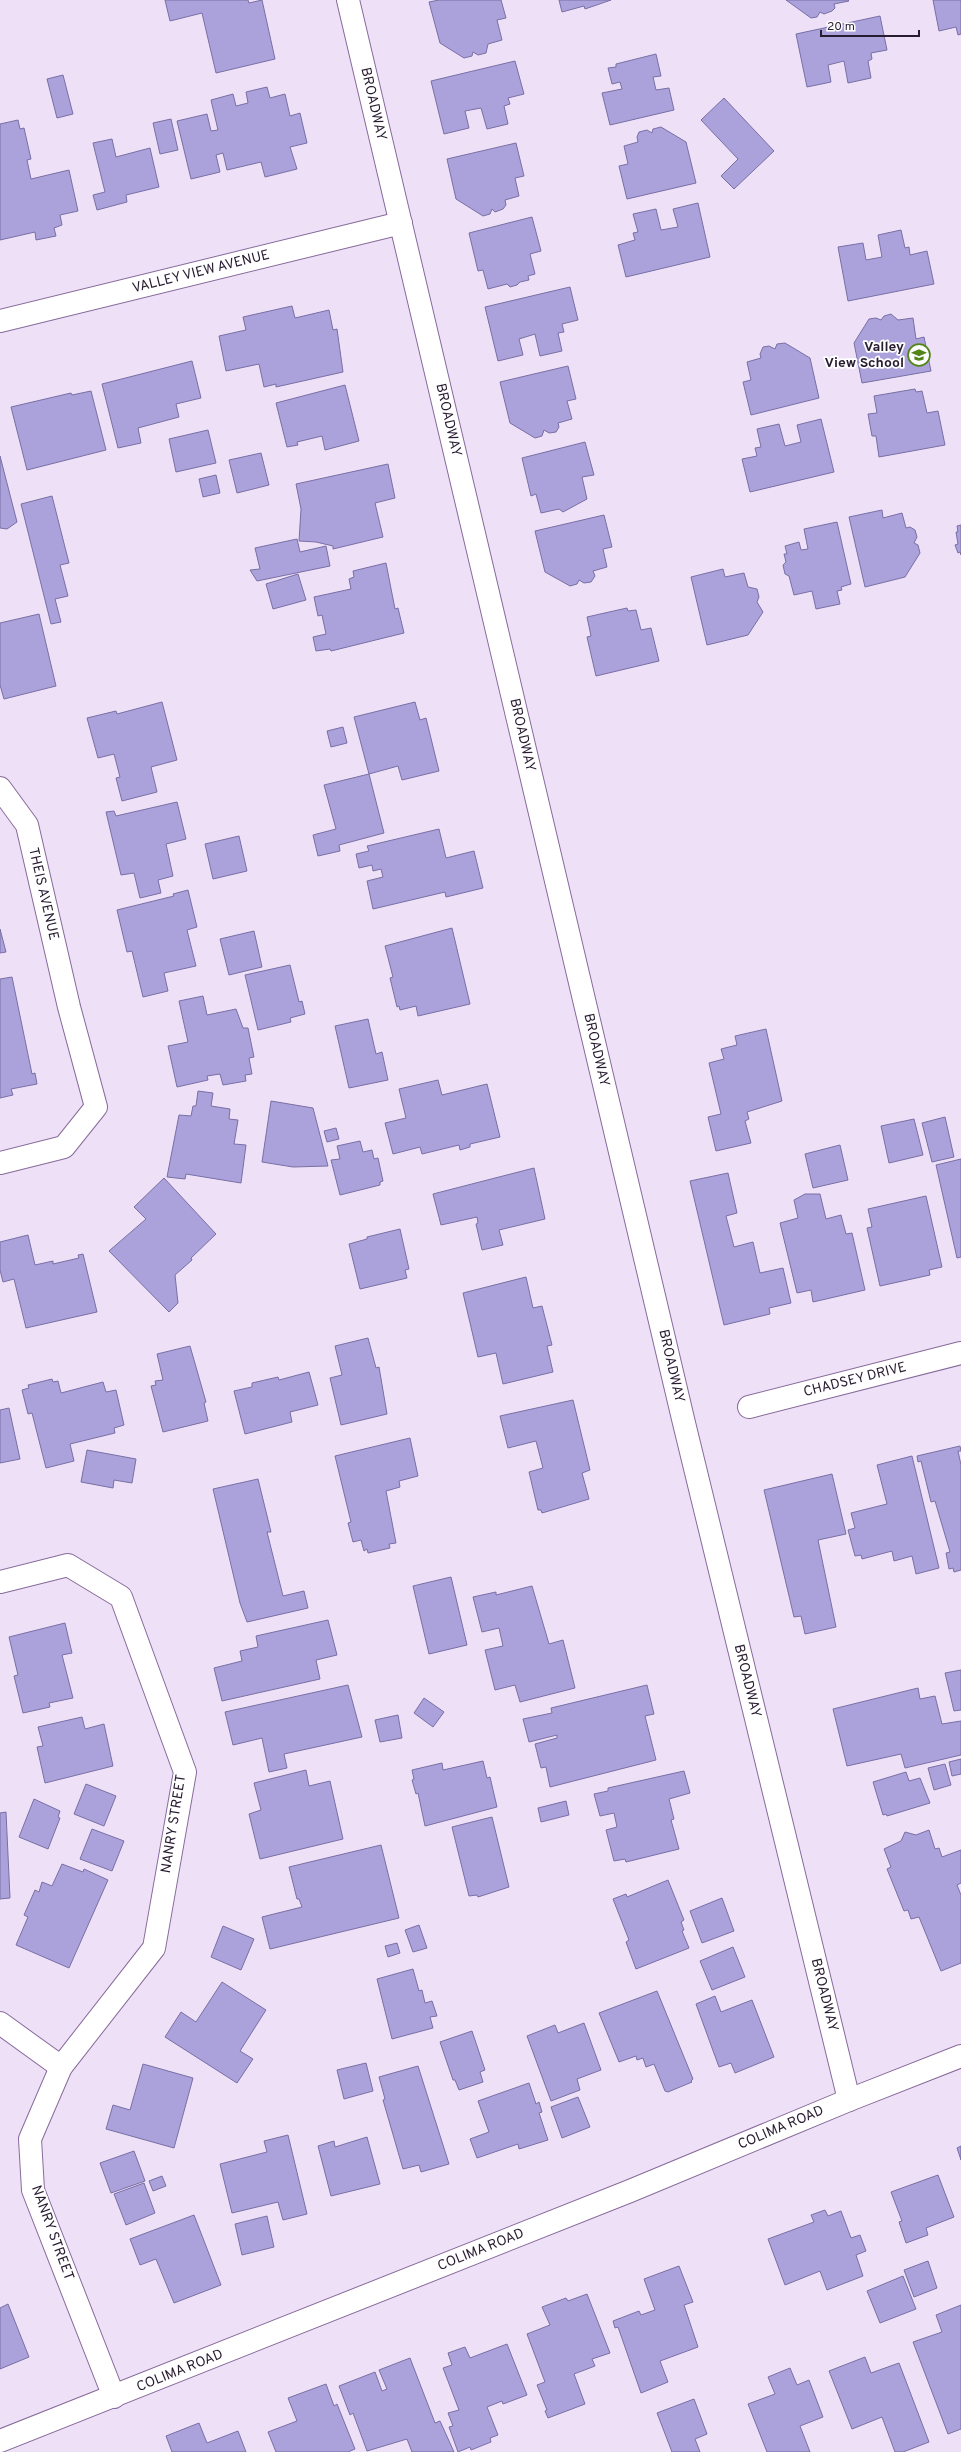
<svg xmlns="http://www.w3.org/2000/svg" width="961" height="2452" font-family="Overpass,sans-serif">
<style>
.building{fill:#aca2db;stroke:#796fa5}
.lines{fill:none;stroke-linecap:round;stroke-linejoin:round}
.minor-casing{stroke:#886a9b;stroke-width:24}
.tertiary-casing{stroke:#886a9b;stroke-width:24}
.secondary-casing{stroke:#886a9b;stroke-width:24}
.minor{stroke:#fff;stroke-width:22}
.tertiary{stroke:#fff;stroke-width:22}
.secondary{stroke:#fff;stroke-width:22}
.labels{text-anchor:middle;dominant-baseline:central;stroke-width:3.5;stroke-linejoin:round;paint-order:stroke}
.street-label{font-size:14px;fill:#281c30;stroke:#fff}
.poi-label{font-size:14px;font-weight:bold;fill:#281c30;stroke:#fff;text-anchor:end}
</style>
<rect width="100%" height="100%" fill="#eee1f7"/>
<g class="building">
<path d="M165,0H248L249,3L262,0L275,59L216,73L202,13L170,21Z"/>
<path d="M439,0H501L506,18L497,20L502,40L488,44L486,53L478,55L473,52L472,56L464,58L440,43L429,2Z"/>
<path d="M559,0H611L585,9L584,6L562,12Z"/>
<path d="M786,0H848L849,1L834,4L835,8L832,11L824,14L820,12L817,17L811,18Z"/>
<path d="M933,0H961V34L958,35L956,27L939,31Z"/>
<path d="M880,16L887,50L871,53L872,59L868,61L871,78L848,83L844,61L828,65L831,82L807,87L796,34Z"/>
<path d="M656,54L661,76L653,77L656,90L669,88L674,110L610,125L602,93L622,89L620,82L612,84L608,68L616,67V64Z"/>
<path d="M515,61L524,94L508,98L510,104L504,106L508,124L487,129L481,108L465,111L469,128L444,134L431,81Z"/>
<path d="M63,75L73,114L57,118L47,79Z"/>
<path d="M267,87L270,98L285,94L290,116L300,113L307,143L290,147L297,169L265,177L261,162L227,170L223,153L216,155L220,172L191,179L177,121L207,114L211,131L218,130L211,100L233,94L236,106L248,103L246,92Z"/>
<path d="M724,98L774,151L734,189L721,176L738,159L701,120Z"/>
<path d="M171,119L178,150L160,154L153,123Z"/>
<path d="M18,120L20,129L24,128L31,159L27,160L31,179L69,170L78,211L60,215L62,225L54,228L56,236L36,240L35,232L0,240V124Z"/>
<path d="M661,127L686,142L696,183L627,199L619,166L628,164L624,146L638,142L637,137L639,132L647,130L652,133L653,129Z"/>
<path d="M112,139L116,157L150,148L159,187L126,195L127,202L97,210L93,195L105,192L93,143Z"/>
<path d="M516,143L524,176L515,178L519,196L505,200L506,205L503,209L495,212L492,209L490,214L483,216L456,199L447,159Z"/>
<path d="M698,203L710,257L626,277L618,245L635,240L633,233L638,232L633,214L656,209L661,230L678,227L673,209Z"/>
<path d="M532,217L541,251L530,254L535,274L528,276L529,280L520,282L517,285L510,287L507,284L488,289L483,270L478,271L469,233Z"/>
<path d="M901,230L905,248L909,247L910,255L927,251L934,284L848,301L838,247L863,243L866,260L882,257L878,235Z"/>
<path d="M570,287L578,320L562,324L564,332L558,333L562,351L540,356L535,334L519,339L523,355L498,361L485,307Z"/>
<path d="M292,306L295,318L329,310L333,330L337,329L343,372L276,387V384L264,387L259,364L226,371L219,336L246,330L243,317Z"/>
<path d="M891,314L898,320L913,318L916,339L924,337L931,371L862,383L854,343L869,319L876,318L881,320L884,316Z"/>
<path d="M785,343L810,358L819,398L751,415L743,382L751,380L747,362L761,358L760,354L763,347L769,346L775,349L777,344Z"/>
<path d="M192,361L201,398L176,404L179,417L138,428L141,443L118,448L102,384Z"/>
<path d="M568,366L576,399L567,401L572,419L558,423L559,427L556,432L549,433L544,430L542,436L535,438L510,423L500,382Z"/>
<path d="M345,385L359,441L325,450L322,436L297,442L298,445L287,447L276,403Z"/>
<path d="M915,389L916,392L922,391L927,413L938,411L945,445L879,457L876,436H872L868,414L877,413L874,396Z"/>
<path d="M91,391L106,450L27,470L11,407L71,393L72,395Z"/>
<path d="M821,419L834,472L750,492L742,459L757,456L755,448L761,447L757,429L779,424L785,446L801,442L797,425Z"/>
<path d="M208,430L216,463L176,472L169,439Z"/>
<path d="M585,442L594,475L582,477L587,499L563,512L559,509L541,513L536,494L531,496L522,458Z"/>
<path d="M261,453L269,485L237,493L229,460Z"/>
<path d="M0,456L17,522L7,529L0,528Z"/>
<path d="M388,464L395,498L375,503L383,537L333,549V546L316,542L299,541L301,509L296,484Z"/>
<path d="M216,475L220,493L203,497L199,479Z"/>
<path d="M52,496L69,563L60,565L68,596L55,599L61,622L51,624L21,504Z"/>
<path d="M882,510L883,518L902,513L906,528L910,527L915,530L917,537L914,543L918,545L920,553L905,577L865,587L849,517Z"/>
<path d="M604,515L612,547L603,549L607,567L593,571L595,576L591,582L584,583L579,580L577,584L570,586L545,572L535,531Z"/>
<path d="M837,522L851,584L841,587L842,590L837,591L840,604L816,609L812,591L794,595L789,576L785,574L783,565L786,562L784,554H787L785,546L799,542L801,550L808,549L804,529Z"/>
<path d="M961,525V555L960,552L958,553L955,545L958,544L956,532H958L957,526Z"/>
<path d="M297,539L300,552L326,546L330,566L257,581L250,570L260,569L255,548Z"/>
<path d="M386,563L395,609L398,608L404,633L331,651L330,649L316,651L313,637L326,634L322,615L318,616L314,597L351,589L349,579L354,577L353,571Z"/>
<path d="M723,569L725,577L744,573L748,587L757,589L759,597L757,602L763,612L748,635L707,645L691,577Z"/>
<path d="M298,574L306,600L273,609L266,584Z"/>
<path d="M627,608L628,611L636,610L641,630L651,628L659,661L596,676L587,637L591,636L587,617Z"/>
<path d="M39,614L56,686L4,699L0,685V623Z"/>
<path d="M162,702L177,760L151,767L157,792L122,801L116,778L120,777L114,754L98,758L87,718L116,711L117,714Z"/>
<path d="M415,702L420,720L426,718L439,771L402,780L398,766L369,774L354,717Z"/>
<path d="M343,727L347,743L331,747L327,731Z"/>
<path d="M369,774L384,833L339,845L340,851L318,856L313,835L336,829L324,785Z"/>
<path d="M177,802L186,839L166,844L173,876L158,880L161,893L140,898L134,873L121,875L106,812L114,811L116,816Z"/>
<path d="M439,829L446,858L474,851L483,888L446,897L445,892L373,909L367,881L383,877L381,869L373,871L372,865L359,868L356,854L369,851L367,846Z"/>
<path d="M239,836L247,871L213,879L205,844Z"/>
<path d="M188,890L197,927L187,930L196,966L164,973L168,991L143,997L132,951L127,952L117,910L174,896L173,894Z"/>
<path d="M452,928L470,1004L418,1016L416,1006L400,1010L399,1006L397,1007L390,978L393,977L385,946Z"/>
<path d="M0,929L6,952L0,953Z"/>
<path d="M254,931L262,967L229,975L220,939Z"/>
<path d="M290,965L299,1002L302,1001L305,1014L290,1018L291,1022L258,1030L245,975Z"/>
<path d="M12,977L32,1074L35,1073L37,1084L11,1089L13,1095L0,1098V979Z"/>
<path d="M203,996L207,1015L236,1009L243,1028H248L254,1057L249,1058L252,1074L245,1075L246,1081L223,1085L220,1074L207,1076L208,1080L177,1087L168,1046L188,1042L179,1001Z"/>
<path d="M368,1019L376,1054L382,1052L388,1080L349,1088L335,1026Z"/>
<path d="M766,1029L782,1101L747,1112L749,1119L745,1121L751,1143L716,1151L708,1117L721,1114L709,1063L724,1059L721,1049L737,1045L735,1036Z"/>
<path d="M438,1080L442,1095L487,1084L500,1137L470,1144V1147L460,1150L459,1145L422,1154L420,1147L393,1154L385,1123L406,1118L399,1089Z"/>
<path d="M198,1091L213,1093L211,1106L230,1109L229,1119L238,1120L234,1144L246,1145L241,1183L186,1174L185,1179L167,1177L179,1115L191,1116L193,1106H196Z"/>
<path d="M271,1101L313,1108L328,1166L293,1167L262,1162Z"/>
<path d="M945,1117L954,1157L932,1162L922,1123Z"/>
<path d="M914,1119L923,1155L889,1163L881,1126Z"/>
<path d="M336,1128L339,1139L327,1142L324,1131Z"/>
<path d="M360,1141L363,1152L372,1150L374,1159L378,1158L383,1181L380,1182V1185L340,1195L331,1160L340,1159L337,1146Z"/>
<path d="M840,1145L848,1180L813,1188L805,1154Z"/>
<path d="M961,1159V1257L957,1258L936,1165Z"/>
<path d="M534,1168L545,1219L499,1230L503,1245L482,1250L476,1224L478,1223L477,1217L441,1225L433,1194Z"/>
<path d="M728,1173L737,1213L726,1216L734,1247L753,1242L760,1273L783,1268L791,1303L769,1308L770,1314L724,1325L690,1181Z"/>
<path d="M164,1178L216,1234L191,1258L192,1260L175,1275L178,1303L169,1312L109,1251L146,1219L134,1207Z"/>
<path d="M805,1194H820L826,1219L841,1215L846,1234L852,1233L865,1290L813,1302L811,1290L797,1293L780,1223L798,1218L794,1200Z"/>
<path d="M926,1196L942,1267L929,1270L930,1275L880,1286L867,1228L872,1227L868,1209Z"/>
<path d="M400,1229L409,1269L405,1270L407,1278L360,1289L349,1244L367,1239V1237Z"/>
<path d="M28,1235L35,1265L53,1261V1264L79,1258L78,1255L83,1254L97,1312L26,1328L14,1279L3,1282L0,1270V1242Z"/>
<path d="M526,1277L533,1308L542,1306L552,1345L547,1346L553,1372L503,1384L496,1353L478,1357L463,1293Z"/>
<path d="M368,1338L376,1368L379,1367L387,1414L341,1425L330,1378L342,1375L335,1346Z"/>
<path d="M190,1346L206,1402L204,1403L208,1421L163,1432L151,1386L156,1385L155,1381L163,1380L157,1354Z"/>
<path d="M309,1372L318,1405L290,1412L292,1422L245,1434L234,1391L252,1387V1383L278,1377L279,1380Z"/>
<path d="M52,1379L53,1382L58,1381L61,1393L103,1382L106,1392L116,1390L124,1425L114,1428L115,1433L70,1444L74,1461L46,1468L32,1413L28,1414L22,1390L29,1388L28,1385Z"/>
<path d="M573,1400L590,1470L582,1473L589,1499L542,1513L541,1510H538L529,1472L543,1468L536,1441L508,1448L500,1416Z"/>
<path d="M9,1408L20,1459L0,1463V1410Z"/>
<path d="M410,1438L418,1476L399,1481L400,1487L386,1491L396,1543L389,1544L390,1548L368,1553L367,1549L364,1551L361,1540L353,1542L348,1523L351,1522L335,1456Z"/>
<path d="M960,1446L961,1451H958L961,1465V1570L954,1572L953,1568L949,1569L946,1553L950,1552L935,1501L931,1502L921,1461L918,1462L917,1456Z"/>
<path d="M87,1450L136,1459L132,1483L114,1480L113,1488L81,1482Z"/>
<path d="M912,1456L939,1568L916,1574L912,1556L894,1561L892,1551L862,1559L861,1555L855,1556L848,1530L855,1528L851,1513L887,1504L877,1465Z"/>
<path d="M832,1474L846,1534L818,1540L836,1627L805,1634L801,1616L794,1617L764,1490Z"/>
<path d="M258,1479L271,1532H267L283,1596L304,1591L308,1608L247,1622L240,1603L213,1489Z"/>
<path d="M451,1577L467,1645L429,1654L413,1586Z"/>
<path d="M532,1586L549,1644L563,1640L575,1688L520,1702L515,1685L495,1690L485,1650L503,1646L499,1628L482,1632L473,1597L496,1592V1595Z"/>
<path d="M328,1620L337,1655L316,1660L320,1679L222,1701L214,1668L242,1661L240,1651L258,1647L256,1636Z"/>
<path d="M65,1623L72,1653L62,1655L73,1698L49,1703L50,1707L23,1713L14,1676L18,1675L9,1637Z"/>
<path d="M961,1670V1710L954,1711L945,1673Z"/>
<path d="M348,1685L362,1737L284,1754L287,1768L269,1772L262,1738L233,1745L225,1712Z"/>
<path d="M647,1685L654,1714L645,1716L656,1760L550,1787L546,1767L541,1768L535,1744L557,1738V1735L529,1742L523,1719L552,1713L551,1708Z"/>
<path d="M918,1688L920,1699L935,1696L942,1724L961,1721V1755L905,1768L901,1754L847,1766L833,1709Z"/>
<path d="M424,1698L444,1712L433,1727L414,1713Z"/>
<path d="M398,1715L402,1738L380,1742L375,1720Z"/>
<path d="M82,1717L85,1729L104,1724L113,1766L45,1783L37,1747L43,1746L38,1727Z"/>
<path d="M961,1759V1774L952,1776L949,1762Z"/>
<path d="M483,1761L487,1778L490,1777L497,1807L425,1826L418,1793L416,1794L412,1780L414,1779L412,1770L442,1763L443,1770Z"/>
<path d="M945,1764L951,1785L934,1790L928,1768Z"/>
<path d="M306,1770L309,1786L330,1781L343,1839L260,1859L249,1814L261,1810L254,1783Z"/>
<path d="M684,1771L690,1793L669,1799L674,1819L671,1820L679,1849L626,1862L625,1859L614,1861L606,1830L617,1827L614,1813L600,1816L594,1794L608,1791V1788Z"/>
<path d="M906,1772L909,1781L920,1778L930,1803L887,1816L886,1814L883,1815L873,1782Z"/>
<path d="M86,1784L116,1796L104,1826L74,1814Z"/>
<path d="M34,1799L60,1811L58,1817L60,1818L48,1849L19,1837Z"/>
<path d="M566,1801L569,1815L541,1822L538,1808Z"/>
<path d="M6,1812L10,1898L0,1899V1813Z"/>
<path d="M492,1817L509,1887L478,1897L477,1895L469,1896L452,1827Z"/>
<path d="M92,1829L124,1841L112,1871L80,1859Z"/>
<path d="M929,1830L935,1849L939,1848L942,1857L961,1850V1883L957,1885L961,1895V1963L941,1971L919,1917L911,1919L908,1910L904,1911L887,1869L891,1867L884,1849L901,1841L905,1832L916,1835Z"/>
<path d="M381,1845L399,1918L270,1949L262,1917L302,1907L299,1899H297L289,1867Z"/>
<path d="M62,1864L83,1872L84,1869L108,1880L69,1968L16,1945L28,1917L24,1915L35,1890L39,1892L42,1882L52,1886Z"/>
<path d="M668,1880L684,1920L681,1922L684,1930L682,1931L689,1948L636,1969L626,1942L629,1940L613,1899L626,1894L627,1897Z"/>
<path d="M722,1898L734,1931L702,1943L690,1911Z"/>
<path d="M419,1925L427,1948L413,1952L405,1930Z"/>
<path d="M223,1926L254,1939L241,1970L211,1957Z"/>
<path d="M397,1943L400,1953L388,1957L385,1946Z"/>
<path d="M733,1947L745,1977L712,1990L700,1961Z"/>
<path d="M413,1969L419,1991L422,1990L425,2003L432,2001L437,2016L430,2017L433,2028L392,2039L377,1979Z"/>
<path d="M222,1982L266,2010L240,2051L253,2059L237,2083L165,2037L181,2012L196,2022Z"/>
<path d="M657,1991L693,2079L691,2081L692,2082L668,2092L665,2091L654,2064L646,2067L643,2058L637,2060L636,2056L619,2062L599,2013Z"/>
<path d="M715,1996L721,2012L752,2000L774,2057L735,2073L731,2063L719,2067L696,2004Z"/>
<path d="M584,2023L601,2070L577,2079L580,2090L551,2101L527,2036L555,2025L558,2033Z"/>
<path d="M472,2031L485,2070L480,2072L483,2082L459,2090L455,2080H453L440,2042Z"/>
<path d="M366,2063L373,2091L344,2099L337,2070Z"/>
<path d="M143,2064L193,2078L174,2148L106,2129L113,2105L130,2110Z"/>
<path d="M418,2066L449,2164L421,2172L419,2165L403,2169L383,2100L385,2099L379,2077Z"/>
<path d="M529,2083L536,2104L539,2102L542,2112L539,2113L548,2140L519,2149L518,2144L477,2158L470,2139L489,2132L478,2101Z"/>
<path d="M578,2097L590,2127L562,2138L551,2107Z"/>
<path d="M288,2135L307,2214L283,2220L278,2202L232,2213L220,2164L267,2152L264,2141Z"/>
<path d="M367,2137L380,2184L331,2196L318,2146L334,2141L335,2147Z"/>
<path d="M961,2146V2160L957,2148Z"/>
<path d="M134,2151L145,2181L111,2193L100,2163Z"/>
<path d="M938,2175L954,2217L926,2228L928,2235L906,2243L899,2222L902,2221L891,2192Z"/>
<path d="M162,2176L166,2186L153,2191L149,2181Z"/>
<path d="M144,2183L155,2213L126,2225L114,2194Z"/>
<path d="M825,2210L828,2216L841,2211L851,2238L860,2235L866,2251L856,2255L863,2276L827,2290L820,2271L785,2285L768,2239L814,2222L811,2215Z"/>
<path d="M194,2215L221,2285L174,2303L156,2259L140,2265L130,2239Z"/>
<path d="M267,2216L274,2247L242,2255L235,2224Z"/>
<path d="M928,2261L937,2288L914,2297L904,2270Z"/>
<path d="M679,2266L693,2302L684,2305L698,2347L660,2361L668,2382L641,2393L618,2327L615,2328L613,2321L639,2311L641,2315L655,2310L644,2279Z"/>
<path d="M903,2276L916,2309L880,2323L867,2291Z"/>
<path d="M587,2294L610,2353L592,2359L595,2366L574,2374L585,2404L548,2418L545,2411L547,2410L537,2385L545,2382L527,2334L550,2325L542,2307L566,2298L568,2301Z"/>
<path d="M8,2304L29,2357L0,2369V2308Z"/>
<path d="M961,2305V2429L948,2434L913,2342L942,2332L936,2315Z"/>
<path d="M507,2344L527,2395L503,2404L502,2401L487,2407L498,2435L490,2438L491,2442L471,2450L470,2447L458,2452L449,2427L453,2426L448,2413L459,2410L443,2368L452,2365L448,2353L465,2347L470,2358Z"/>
<path d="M865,2357L871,2373L899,2363L929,2442L903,2452H895L882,2417L852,2429L829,2371Z"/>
<path d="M410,2358L435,2423L440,2421L454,2452H412L407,2439L367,2451L353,2413L350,2415L339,2386L375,2372L382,2391L387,2389L379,2370Z"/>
<path d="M790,2368L797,2385L809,2380L823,2417L800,2426L810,2452H767L748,2404L775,2394L768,2377Z"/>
<path d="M326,2384L334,2406L337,2404L355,2449L348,2452H276L268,2432L297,2421L288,2398Z"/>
<path d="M694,2399L707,2434L695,2439L700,2452H672L657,2413Z"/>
<path d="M199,2423L207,2443L238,2431L246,2452H172L166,2436Z"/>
</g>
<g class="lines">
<g class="minor-casing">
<g id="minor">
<path d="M0,788L27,825L69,1007L96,1107L64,1147L0,1163"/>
<path d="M749,1407L961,1353"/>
<path d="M0,1582L68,1565L121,1597L185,1772L154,1948L61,2067L30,2139L33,2190L114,2397"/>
<path d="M0,2023L61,2067"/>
</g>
</g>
<g class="tertiary-casing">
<g id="tertiary">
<path d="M348,0L684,1423L849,2100"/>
<path d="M0,321L401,223"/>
</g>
</g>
<g class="secondary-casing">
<path id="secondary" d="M0,2441L630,2191L849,2100L961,2056"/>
</g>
<use href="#minor" class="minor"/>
<use href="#tertiary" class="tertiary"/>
<use href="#secondary" class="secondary"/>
</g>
<defs>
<g id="school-ring" transform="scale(1.15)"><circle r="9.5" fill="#fff" stroke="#538518" stroke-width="1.5"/><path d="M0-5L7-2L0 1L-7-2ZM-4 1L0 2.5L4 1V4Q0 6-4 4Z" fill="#538518"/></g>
</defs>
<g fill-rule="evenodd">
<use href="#school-ring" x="919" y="355"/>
</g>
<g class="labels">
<g class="street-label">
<text transform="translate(373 104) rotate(77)">BROADWAY</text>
<text transform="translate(201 272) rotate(-14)">VALLEY VIEW AVENUE</text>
<text transform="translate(448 420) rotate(77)">BROADWAY</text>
<text transform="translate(522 735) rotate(77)">BROADWAY</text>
<text transform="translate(43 894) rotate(77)">THEIS AVENUE</text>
<text transform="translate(596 1050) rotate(77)">BROADWAY</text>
<text transform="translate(671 1366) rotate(77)">BROADWAY</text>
<text transform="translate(855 1380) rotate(-14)">CHADSEY DRIVE</text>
<text transform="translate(747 1681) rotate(76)">BROADWAY</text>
<text transform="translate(174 1824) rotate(-81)">NANRY STREET</text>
<text transform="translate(824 1995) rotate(76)">BROADWAY</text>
<text transform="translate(781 2128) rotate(-23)">COLIMA ROAD</text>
<text transform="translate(52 2233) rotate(70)">NANRY STREET</text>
<text transform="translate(481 2250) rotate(-22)">COLIMA ROAD</text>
<text transform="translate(180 2371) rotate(-22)">COLIMA ROAD</text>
</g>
<g class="poi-label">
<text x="904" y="347">Valley<tspan x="904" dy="16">View School</tspan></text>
</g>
</g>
<path d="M821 30v6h98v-6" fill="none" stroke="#281c30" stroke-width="2"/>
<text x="827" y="30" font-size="12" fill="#281c30" stroke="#ffffff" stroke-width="3" paint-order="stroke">20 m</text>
</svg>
